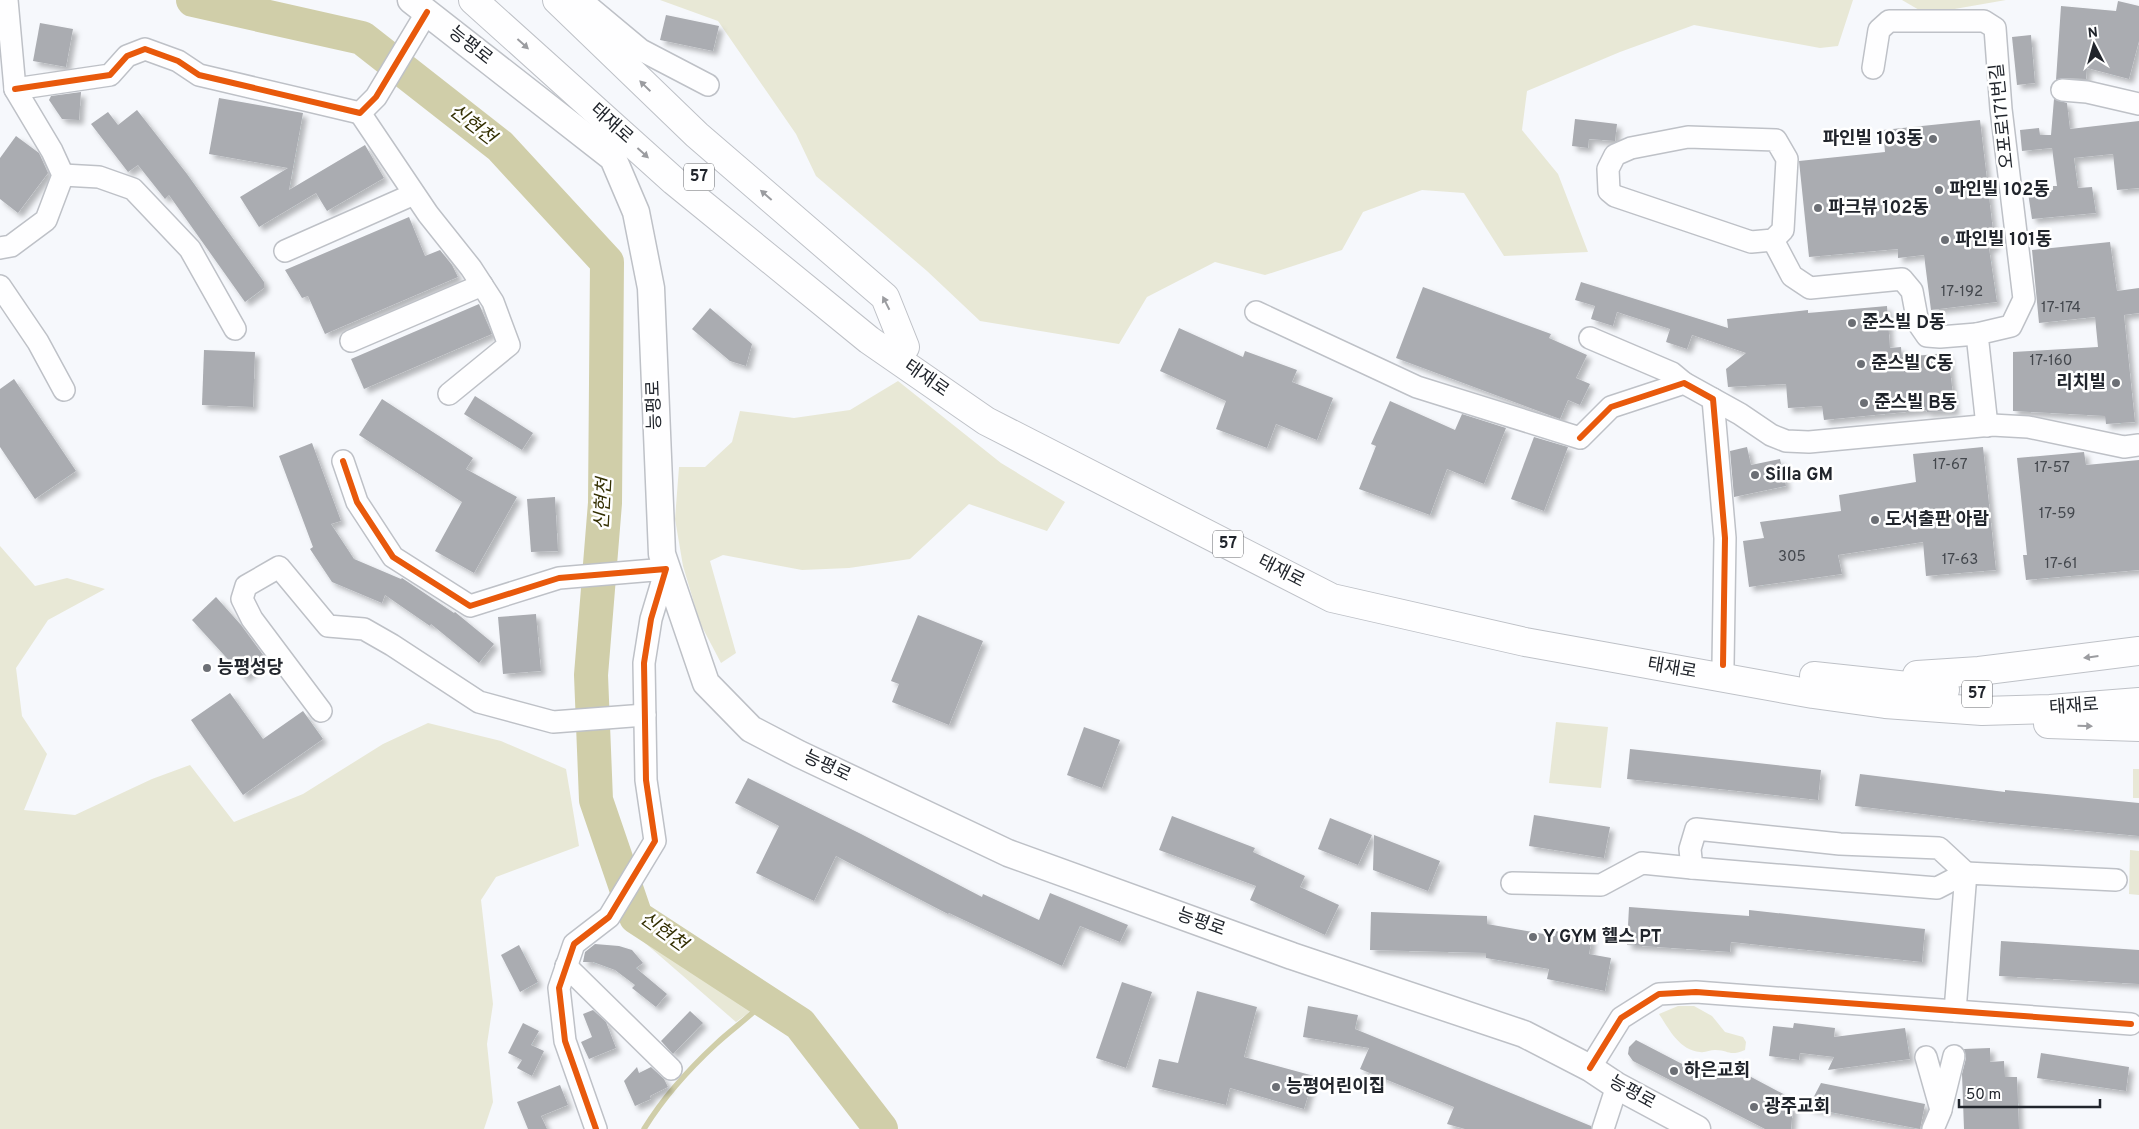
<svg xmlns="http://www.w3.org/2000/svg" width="2139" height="1129" font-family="Overpass,'Noto Sans KR',sans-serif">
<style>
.green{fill:#e8e8d6}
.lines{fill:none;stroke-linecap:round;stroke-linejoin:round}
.stream{stroke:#d0cea9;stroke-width:5.5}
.river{stroke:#d0cea9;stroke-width:34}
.building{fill:#aaacb1;filter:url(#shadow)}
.minor-casing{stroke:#bec1c7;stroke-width:24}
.major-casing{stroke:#bec1c7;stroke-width:29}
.highway-casing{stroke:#bec1c7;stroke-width:30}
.minor{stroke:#fefeff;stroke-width:21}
.major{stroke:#fefeff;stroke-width:26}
.highway{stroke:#fefeff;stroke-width:28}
.cycleway-casing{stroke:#fff;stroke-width:9}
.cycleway{stroke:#e8590c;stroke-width:6}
.oneway{fill:#9b9ca0}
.poi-dot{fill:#6c6f75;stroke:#fff;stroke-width:2}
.labels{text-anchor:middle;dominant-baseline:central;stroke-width:5;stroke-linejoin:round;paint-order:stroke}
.number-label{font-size:15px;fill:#43474d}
.shield{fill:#fff;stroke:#64666b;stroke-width:1}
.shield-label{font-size:16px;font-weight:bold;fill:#21252c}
.street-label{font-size:18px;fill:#21252c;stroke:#fff}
.poi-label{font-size:18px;font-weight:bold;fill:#21252c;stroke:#fff;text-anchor:start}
.water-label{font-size:19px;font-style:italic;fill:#343003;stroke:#fff}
</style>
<defs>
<filter id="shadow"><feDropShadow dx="4.5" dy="4.5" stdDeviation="2.5" flood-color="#0004"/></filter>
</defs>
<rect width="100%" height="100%" fill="#f6f8fc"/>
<g class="green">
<path d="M660,0H1853L1838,46L1820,48L1694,25L1620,52L1527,91L1522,130L1558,174L1588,252L1504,256L1464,193L1422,190L1363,212L1342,250L1265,275L1215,262L1147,297L1119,344L980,321L927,271L816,176L796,134L718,21Z"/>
<path d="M1902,0H2006L1926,14Z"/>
<path d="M898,381L1001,463L1065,502L1047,531L969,504L910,559L849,568L802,570L723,555L710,561L736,653L721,663L700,623L683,566L675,519L679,467H705L732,442L740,411L794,418L850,410Z"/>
<path d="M0,546L35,586L67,578L105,589L48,620L16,668L22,716L47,754L24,810L75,815L152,779L190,765L234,822L303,794L383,744L428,723L501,741L566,769L579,846L496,877L481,900L493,1004L487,1044L493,1102L484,1129H0Z"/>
<path d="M1556,722L1608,727L1601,788L1549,783Z"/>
<rect x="2133" y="769" width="6" height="29"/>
<path d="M2130,850L2139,851V895L2129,894Z"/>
<path d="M629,913L637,921L760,1001L747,1014L736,1022L622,923Z"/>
<path d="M1678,1006H1694L1712,1016L1725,1032L1743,1037L1746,1042L1745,1050C1728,1057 1730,1050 1715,1050C1710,1050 1705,1053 1700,1052C1679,1050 1669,1029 1659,1014Z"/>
</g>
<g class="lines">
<path class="stream" d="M644,1129C663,1098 689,1069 716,1044C732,1029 750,1017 765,1001"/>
<path class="river" d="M193,0L362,38L500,146L607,262L605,503L591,675L596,800L636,917L800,1024L881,1129"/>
</g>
<g class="building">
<path d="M2118,1L2139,6V41L2129,79L2087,68L2086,79L2063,78L2056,80L2061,6L2116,11Z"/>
<path d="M666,15L719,26L713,51L660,40Z"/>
<path d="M40,23L73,29L66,67L33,61Z"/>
<path d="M2031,35L2035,83L2017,85L2012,37Z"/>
<path d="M81,92L79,120L62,119L49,100L51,96Z"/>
<path d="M219,98L303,113L289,190L365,145L384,178L327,211L316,193L259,227L240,197L288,168L209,154Z"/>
<path d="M2054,99L2067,103L2070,129L2139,121V188L2117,190L2113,154L2074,158L2078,188L2092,187L2096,213L2032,219L2028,193L2053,190V186H2057L2052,148L2022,151L2020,130L2039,128L2040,135H2051Z"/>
<path d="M137,110L187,174L264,282V288L245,302L169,195L165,199L138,165L128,172L91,124L108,112L118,125Z"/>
<path d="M1575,119L1617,124L1615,141L1589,139L1588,148L1572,146Z"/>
<path d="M1980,120L1995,247L1989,248L1997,302L1931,310L1924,255L1898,258V249L1809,257L1799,161L1885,152L1883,130Z"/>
<path d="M16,136L39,153L48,173L18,213L0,199V158Z"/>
<path d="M409,217L425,256L440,250L452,265L458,277L325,334L308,296L302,298L285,270Z"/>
<path d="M2110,242L2117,291L2139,288V313L2124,315L2135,422L2106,424L2105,416L2013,411V352L2098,347L2095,317L2039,323L2032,250Z"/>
<path d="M1581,282L1728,328L1727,319L1808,310V313L1887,306L1890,348L1901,347L1902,357L1948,353L1955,411L1927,412L1926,410L1824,420L1822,406L1788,408L1786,384L1728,387L1726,369L1746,353L1692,335L1687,349L1666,342L1670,329L1617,312L1613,326L1591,319L1595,306L1575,300Z"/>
<path d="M1423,287L1551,334L1549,338L1587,355L1576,378L1590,384L1580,405L1568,400L1560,419L1396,358Z"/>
<path d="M479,304L492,334L364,389L351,359Z"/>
<path d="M710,308L752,344L746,366L730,361L692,329Z"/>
<path d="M1179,328L1243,357L1245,351L1297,370L1292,382L1333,398L1317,440L1276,424L1267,448L1216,429L1226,401L1160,371Z"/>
<path d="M204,350L255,352L253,407L202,405Z"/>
<path d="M14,379L76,471L35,499L0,447V389Z"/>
<path d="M475,396L533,433L522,450L464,414Z"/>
<path d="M382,399L473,458L466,469L517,497L474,573L435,551L462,502L359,435Z"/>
<path d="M1390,401L1455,430L1462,414L1506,428L1484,484L1447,469L1430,515L1359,489L1376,446L1371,444Z"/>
<path d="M1534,437L1568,447L1544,511L1511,499Z"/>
<path d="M312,443L341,521L331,524L354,559L401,579L402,578L454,613L455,612L494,644L479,663L431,624L430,626L385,595L382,603L332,582L310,549L313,547L279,456Z"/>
<path d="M1747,447L1751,465L1780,459L1786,486L1734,497L1730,451Z"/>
<path d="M1983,447L1996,570L1926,576L1923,542L1838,555L1842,574L1749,587L1743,541L1764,538L1760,522L1841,511L1839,495L1916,482L1913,454Z"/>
<path d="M2084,452L2086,465L2139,460V570L2026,580L2023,555H2027L2017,458Z"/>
<path d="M555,497L558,551L531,552L527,499Z"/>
<path d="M216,597L241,625L266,659L245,678L192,620Z"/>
<path d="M536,614L541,671L503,674L498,617Z"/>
<path d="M918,615L983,641L949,725L892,702L899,684L891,681Z"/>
<path d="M230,693L263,739L303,711L323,739L243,795L191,720Z"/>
<path d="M1084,727L1120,740L1102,788L1067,775Z"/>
<path d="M1630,749L1821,770L1818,800L1627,779Z"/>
<path d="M1860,774L2005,792V790L2139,803V836L1988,822L1855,806Z"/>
<path d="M748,778L861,834L982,897L983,894L1039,920L1050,893L1128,925L1120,942L1080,926L1062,966L949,913L948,914L836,856L814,901L756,873L779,826L735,803Z"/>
<path d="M1534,815L1610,827L1604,858L1529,846Z"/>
<path d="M1172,816L1255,848L1253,852L1305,876L1300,887L1339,905L1325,935L1250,900L1256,886L1159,850Z"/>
<path d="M1330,818L1372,835L1358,865L1318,849Z"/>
<path d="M1374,835L1440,861L1428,891L1373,870Z"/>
<path d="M1629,907L1749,916V910L1925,929L1922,962L1731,942L1730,952L1627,945Z"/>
<path d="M1371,912L1487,916V924L1555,936L1556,931L1592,938L1589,954L1611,958L1605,991L1547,979L1549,969L1486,958V953L1370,950Z"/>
<path d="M2001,941L2139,950V984L1999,976Z"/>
<path d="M595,944L619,946L632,950L643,963L636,968L667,994L656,1007L632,988L635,985L615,970L593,962H583L585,952Z"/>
<path d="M519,945L538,982L520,992L501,955Z"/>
<path d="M1122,982L1152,992L1126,1068L1096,1058Z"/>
<path d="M1197,991L1257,1007L1244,1057L1314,1076L1304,1109L1230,1088L1226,1105L1152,1087L1159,1059L1178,1063Z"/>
<path d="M1308,1006L1358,1015L1355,1029L1591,1126V1129H1465L1447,1124L1454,1107L1360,1069L1369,1048L1303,1037Z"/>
<path d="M593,1010L606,1022L616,1048L589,1059L581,1042L592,1037L583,1014Z"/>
<path d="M690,1011L703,1023L673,1054L661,1041Z"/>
<path d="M523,1023L539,1031L531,1045L544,1051L532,1076L517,1068L522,1060L508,1053Z"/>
<path d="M1794,1023L1835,1028L1834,1037L1905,1028L1910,1059L1828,1070L1834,1057L1800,1053L1799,1060L1769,1056L1773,1026L1793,1028Z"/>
<path d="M1636,1040L1711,1079L1721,1061L1789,1097L1786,1104L1793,1107L1791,1129H1765L1633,1061L1628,1054L1629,1047Z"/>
<path d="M1990,1048V1062L2004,1061L2005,1077H2017L2019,1129H1964L1962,1074L1966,1058L1964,1049Z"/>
<path d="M2041,1053L2129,1067L2126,1091L2037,1078Z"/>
<path d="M637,1067L639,1073L651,1067L664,1079L668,1087L650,1096L651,1099L635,1106L624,1081Z"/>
<path d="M1821,1083L1925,1104L1920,1129L1808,1108Z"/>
<path d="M560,1085L568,1105L541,1116L547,1129H528L517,1102Z"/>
</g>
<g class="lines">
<g class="minor-casing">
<g id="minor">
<path d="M581,0L641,50L708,85"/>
<path d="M1873,68L1879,30L1889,21H1984L1995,28L2001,109L2024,299L2011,326L1977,334L1987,426"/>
<path d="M15,89L110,75L127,56L145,49L178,61L199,75L360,113L376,97L427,12"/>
<path d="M2062,90L2087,92L2139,104"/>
<path d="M360,113L428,214L471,268L493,302L509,345L449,394"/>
<path d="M63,175L99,177L133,189L190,249L235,329"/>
<path d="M1773,240L1783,230L1787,159L1776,140L1688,137L1631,148L1615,155L1608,169L1609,191L1615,196L1751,242L1773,240L1792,276L1810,288L1902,279L1912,291L1918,323L1927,336L1940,337L1977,334"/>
<path d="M0,248L11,246L46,220L63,175L52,151L15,89L7,0"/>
<path d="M285,251L414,194"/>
<path d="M0,286L38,342L64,390"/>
<path d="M1256,312L1417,387L1580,438L1611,407L1684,383L1740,414L1771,435L1786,441L1809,442L1992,425L2028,427L2124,447L2139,445"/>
<path d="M1590,338L1672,373L1684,383"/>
<path d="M351,341L482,285"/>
<path d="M1713,399L1725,538L1723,665"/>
<path d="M343,461L357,502L393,557L470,606L559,578L666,569L651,619L644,663L646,780L655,841L609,917L574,944L559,988L565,1041L596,1129"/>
<path d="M321,711L252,619L242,599L246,586L279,567L328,626L364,629L392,645L479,702L553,722L645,715"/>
<path d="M1696,829L1840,844L1939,848L1966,873L1937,888L1692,868L1690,849Z"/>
<path d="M1512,883L1601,885L1642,863L1692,868"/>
<path d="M566,966L671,1069"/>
<path d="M1955,1011L1966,873L2116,880"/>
<path d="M1926,1057L1941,1110L1933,1129"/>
<path d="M1590,1068L1621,1018L1659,994L1696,992L2131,1024"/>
<path d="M1941,1109L1954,1056"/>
<path d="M1603,1129L1617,1086"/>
</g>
</g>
<g class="major-casing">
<path id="major" d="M411,0L613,158L636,212L651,288L662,554L706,683L751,729L799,754L1008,853L1292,956L1524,1034L1590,1068L1617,1086L1697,1129"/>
</g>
<g class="highway-casing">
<g id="highway">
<path d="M473,0L674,181L869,340L986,421L1332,598L1525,642L1813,694L1885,704L1982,711L2050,709L2139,702"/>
<path d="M557,0L697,135L885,297L905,347"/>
<path d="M1917,675L1979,671L2139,651"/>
<path d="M1814,676L1945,690"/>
<path d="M2048,724L2139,727"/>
</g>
</g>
<use href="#minor" class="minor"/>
<use href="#major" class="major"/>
<use href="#highway" class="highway"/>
<g class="cycleway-casing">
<g id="cycleway">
<path d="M15,89L110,75L127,56L145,49L178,61L199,75L360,113L376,97L427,12"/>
<path d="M1580,438L1611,407L1684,383L1713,399L1725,538L1723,665"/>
<path d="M343,461L357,502L393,557L470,606L559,578L666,569L651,619L644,663L646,780L655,841L609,917L574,944L559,988L565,1041L596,1129"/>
<path d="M1590,1068L1621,1018L1659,994L1696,992L2131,1024"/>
</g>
</g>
<use href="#cycleway" class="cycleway"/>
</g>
<defs><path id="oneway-solid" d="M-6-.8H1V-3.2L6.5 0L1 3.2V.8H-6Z" transform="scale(1.25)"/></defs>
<g class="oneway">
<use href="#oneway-solid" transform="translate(523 44) rotate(42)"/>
<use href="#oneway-solid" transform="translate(645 86) rotate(-136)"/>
<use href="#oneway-solid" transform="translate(643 153) rotate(42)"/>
<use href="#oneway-solid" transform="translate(766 195) rotate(-139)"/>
<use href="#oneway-solid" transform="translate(886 303) rotate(-117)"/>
<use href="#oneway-solid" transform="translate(2091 657) rotate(173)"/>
<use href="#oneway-solid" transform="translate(2085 726) rotate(2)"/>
</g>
<g class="poi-dot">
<circle cx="1933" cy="139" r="5"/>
<circle cx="1939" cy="190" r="5"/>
<circle cx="1818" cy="208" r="5"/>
<circle cx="1945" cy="240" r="5"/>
<circle cx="1852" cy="323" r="5"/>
<circle cx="1861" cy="364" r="5"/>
<circle cx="2116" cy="383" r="5"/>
<circle cx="1864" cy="403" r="5"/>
<circle cx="1755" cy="475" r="5"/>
<circle cx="1875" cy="520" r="5"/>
<circle cx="207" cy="668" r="5"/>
<circle cx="1533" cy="937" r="5"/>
<circle cx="1674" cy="1071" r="5"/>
<circle cx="1276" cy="1087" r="5"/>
<circle cx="1754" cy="1107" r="5"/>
</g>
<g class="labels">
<g class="number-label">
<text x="1962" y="292">17-192</text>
<text x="2061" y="308">17-174</text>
<text x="2051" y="361">17-160</text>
<text x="1950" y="465">17-67</text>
<text x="2052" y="468">17-57</text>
<text x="2057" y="514">17-59</text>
<text x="1792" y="557">305</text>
<text x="1960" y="560">17-63</text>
<text x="2061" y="564">17-61</text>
</g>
<g class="shield">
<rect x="684" y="163.5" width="30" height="27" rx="4"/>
<rect x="1213" y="530.5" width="30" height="27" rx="4"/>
<rect x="1962" y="680.5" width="30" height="27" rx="4"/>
</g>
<g class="shield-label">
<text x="699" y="177">57</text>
<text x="1228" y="544">57</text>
<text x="1977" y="694">57</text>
</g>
<g class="street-label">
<text transform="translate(470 46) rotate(38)">능평로</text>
<text transform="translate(2003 116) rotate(-96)">오포로171번길</text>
<text transform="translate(611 124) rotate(42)">태재로</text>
<text transform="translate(926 379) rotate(35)">태재로</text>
<text transform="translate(655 405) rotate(-92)">능평로</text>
<text transform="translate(1281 572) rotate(27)">태재로</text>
<text transform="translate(1672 669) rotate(10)">태재로</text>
<text transform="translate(2074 707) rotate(-4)">태재로</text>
<text transform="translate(827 767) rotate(25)">능평로</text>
<text transform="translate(1201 923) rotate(20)">능평로</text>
<text transform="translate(1632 1093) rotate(29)">능평로</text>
</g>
<g class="poi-label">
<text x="1923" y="139" text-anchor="end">파인빌 103동</text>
<text x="1949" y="190">파인빌 102동</text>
<text x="1828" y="208">파크뷰 102동</text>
<text x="1955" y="240">파인빌 101동</text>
<text x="1862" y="323">준스빌 D동</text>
<text x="1871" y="364">준스빌 C동</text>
<text x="2106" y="383" text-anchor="end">리치빌</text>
<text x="1874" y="403">준스빌 B동</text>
<text x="1765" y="475">Silla GM</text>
<text x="1885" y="520">도서출판 아람</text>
<text x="217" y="668">능평성당</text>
<text x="1543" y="937">Y GYM 헬스 PT</text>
<text x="1684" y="1071">하은교회</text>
<text x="1286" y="1087">능평어린이집</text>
<text x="1764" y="1107">광주교회</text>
</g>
<g class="water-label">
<text transform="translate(472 125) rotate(38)">신현천</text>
<text transform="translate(604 504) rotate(-87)">신현천</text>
<text transform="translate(663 932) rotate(36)">신현천</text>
</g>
</g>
<g transform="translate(2094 45) rotate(354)" stroke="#ffffff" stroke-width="4" paint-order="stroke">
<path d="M0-4L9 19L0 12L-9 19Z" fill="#21252c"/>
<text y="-8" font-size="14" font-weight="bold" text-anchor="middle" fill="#21252c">N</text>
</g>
<path d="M1959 1099v8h141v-8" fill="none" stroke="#21252c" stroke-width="2.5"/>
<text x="1966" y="1099" font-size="15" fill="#21252c" stroke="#ffffff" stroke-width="4" paint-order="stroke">50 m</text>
</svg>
